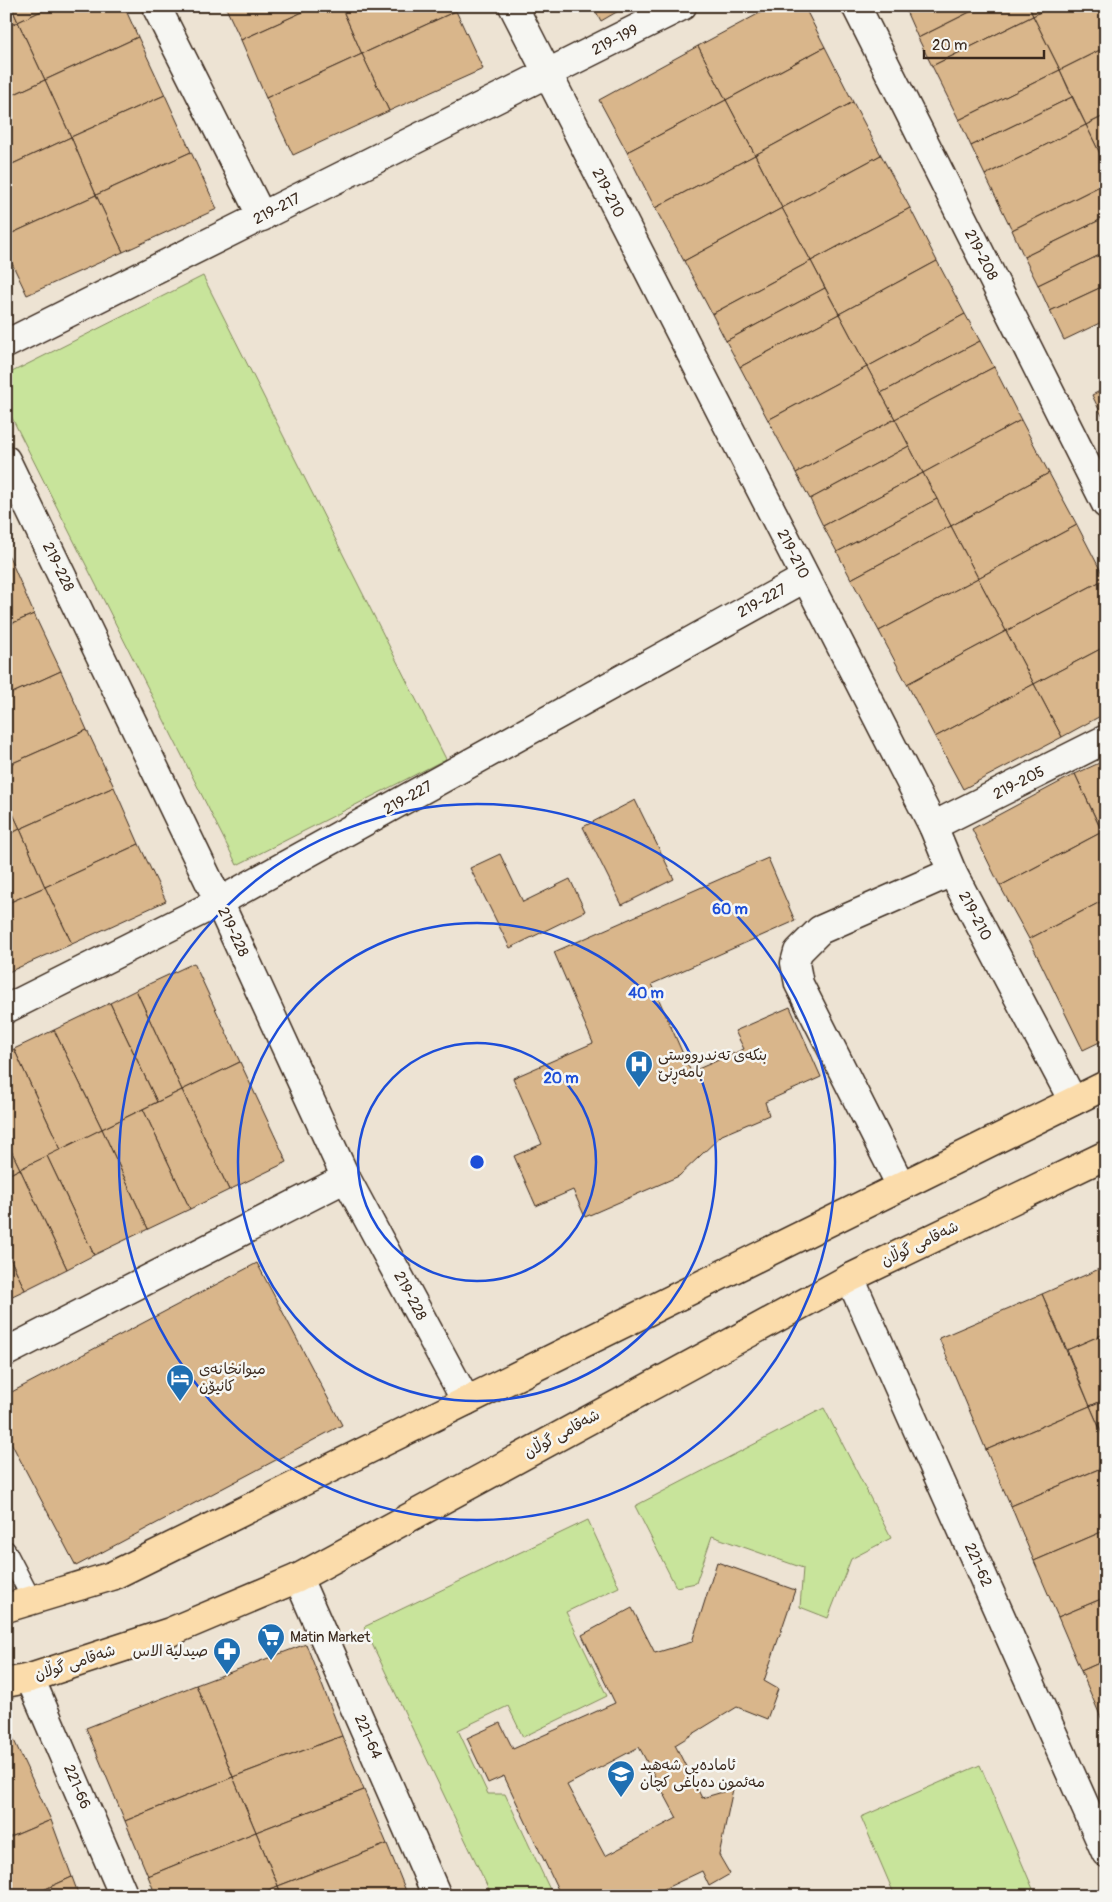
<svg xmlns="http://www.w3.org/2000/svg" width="1112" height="1902" font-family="Pangolin,'Playpen Sans Arabic',sans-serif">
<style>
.green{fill:#c8e49b;stroke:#82875c}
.building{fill:#d9b68b;stroke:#3b2a1e;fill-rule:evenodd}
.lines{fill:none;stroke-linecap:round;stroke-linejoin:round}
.lane-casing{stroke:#3b2a1e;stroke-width:21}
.street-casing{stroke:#3b2a1e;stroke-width:31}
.primary-casing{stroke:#3b2a1e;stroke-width:31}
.lane{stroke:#f6f6f2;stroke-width:18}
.street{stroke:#f6f6f2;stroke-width:28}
.primary{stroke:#fbdcab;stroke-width:28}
.ring{fill:none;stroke:#1d4ed8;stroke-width:2.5}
.labels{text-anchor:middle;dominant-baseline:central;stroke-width:5;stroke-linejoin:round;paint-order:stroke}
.street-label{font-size:15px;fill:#3b2a1e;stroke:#f6f6f2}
.poi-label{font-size:15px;fill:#3b2a1e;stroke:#f6f6f2;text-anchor:start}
.centre{fill:#1d4ed8;stroke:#f6f6f2;stroke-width:2.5}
.ring-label{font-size:15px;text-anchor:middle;font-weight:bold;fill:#1d4ed8;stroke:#f6f6f2;stroke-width:5;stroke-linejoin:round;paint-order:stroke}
</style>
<rect width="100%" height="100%" fill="#ede3d3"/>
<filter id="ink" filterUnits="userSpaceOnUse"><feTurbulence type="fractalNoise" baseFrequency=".02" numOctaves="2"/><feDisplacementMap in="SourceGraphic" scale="10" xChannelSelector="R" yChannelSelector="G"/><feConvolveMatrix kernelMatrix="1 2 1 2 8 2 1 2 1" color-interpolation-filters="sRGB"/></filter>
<g filter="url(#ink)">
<g class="green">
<path d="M203,276L446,759L237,865L6,406V375Z"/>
<path d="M824,1408L891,1538L851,1559L828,1618L800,1607L803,1568L712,1536L696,1583L676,1587L635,1506Z"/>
<path d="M588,1520L619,1587L566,1612L607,1696L523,1737L508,1706L458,1730L488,1794H505L553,1896H492L364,1627Z"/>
<path d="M980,1765L1036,1896H895L861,1817Z"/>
</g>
<g class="building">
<path d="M6,6H11L18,22L6,27Z"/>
<path d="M11,6H52L18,22Z"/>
<path d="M52,6H124L138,37L45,80L18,22Z"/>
<path d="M225,6H316L241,40Z"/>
<path d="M316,6H341L362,54L266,98L241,40Z"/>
<path d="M341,6H454L456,11L362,54Z"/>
<path d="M593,6H627L601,21Z"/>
<path d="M773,6H804L825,47L726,100L698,46Z"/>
<path d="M916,6H982L918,38L906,11Z"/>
<path d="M982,6H1029L1033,16L932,66L918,38Z"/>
<path d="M1029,6H1052L1033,16Z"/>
<path d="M1052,6H1106V47L1060,70L1033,16Z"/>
<path d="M456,11L483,69L389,111L362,54Z"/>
<path d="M1033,16L1060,70L959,120L932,66Z"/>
<path d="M18,22L45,80L6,98V27Z"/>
<path d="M138,37L165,95L71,137L45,80Z"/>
<path d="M698,46L726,100L627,152L599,100Z"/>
<path d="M825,47L853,102L755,155L726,100Z"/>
<path d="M1106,47V115L1086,125L1060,70Z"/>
<path d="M362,54L389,111L293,155L266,98Z"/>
<path d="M1060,70L1072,97L971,146L959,120Z"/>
<path d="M45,80L71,137L6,167V98Z"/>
<path d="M165,95L191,152L96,195L71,137Z"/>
<path d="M1072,97L1086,125L985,175L971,146Z"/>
<path d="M726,100L755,155L655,208L627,152Z"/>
<path d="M853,102L881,155L782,208L755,155Z"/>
<path d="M1106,115V166L1086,125Z"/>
<path d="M1086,125L1106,166V183L1012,230L985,175Z"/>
<path d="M71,137L96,195L6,236V167Z"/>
<path d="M191,152L217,209L123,252L96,195Z"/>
<path d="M755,155L782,208L684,261L655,208Z"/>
<path d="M881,155L910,208L811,261L782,208Z"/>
<path d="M1106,183V217L1024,257L1012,230Z"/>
<path d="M96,195L123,252L27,295L6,251V236Z"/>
<path d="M782,208L811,261L712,314L684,261Z"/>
<path d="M910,208L937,261L839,314L811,261Z"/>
<path d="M1106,217V252L1038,285L1024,257Z"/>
<path d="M1106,252V285L1050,311L1038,285Z"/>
<path d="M811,261L825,288L726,341L712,314Z"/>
<path d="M937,261L965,314L867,367L839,314Z"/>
<path d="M1106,285V320L1064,340L1050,311Z"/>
<path d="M825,288L839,314L740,367L726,341Z"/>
<path d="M839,314L867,367L768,420L740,367Z"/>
<path d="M965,314L980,341L881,393L867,367Z"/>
<path d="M980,341L994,367L895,419L881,393Z"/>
<path d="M867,367L895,419L796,473L768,420Z"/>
<path d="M994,367L1021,420L923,473L895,419Z"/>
<path d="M1106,388V424L1092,395Z"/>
<path d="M895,419L909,446L810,499L796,473Z"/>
<path d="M1021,420L1049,473L951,526L923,473Z"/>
<path d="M909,446L923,473L823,526L810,499Z"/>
<path d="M923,473L937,499L837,552L823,526Z"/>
<path d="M1049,473L1077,525L978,578L951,526Z"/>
<path d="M937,499L951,526L851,579L837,552Z"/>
<path d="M1077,525L1105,579L1006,631L978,578Z"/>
<path d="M951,526L978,578L879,631L851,579Z"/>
<path d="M9,556L34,614L6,626V557Z"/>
<path d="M978,578L1006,631L907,684L879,631Z"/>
<path d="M1105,579L1106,646L1034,684L1006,631Z"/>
<path d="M34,614L61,671L6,696V626Z"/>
<path d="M1006,631L1034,684L935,737L907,684Z"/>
<path d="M1106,646V713L1062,737L1034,684Z"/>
<path d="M61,671L87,730L6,766V696Z"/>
<path d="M1034,684L1062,737L963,789L935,737Z"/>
<path d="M87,730L114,787L20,829L6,799V766Z"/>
<path d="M1106,760V840L1075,774Z"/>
<path d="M1075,774L1102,832L1000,886L972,829Z"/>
<path d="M114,787L139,844L45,887L20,829Z"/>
<path d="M6,799L20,829L6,836Z"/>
<path d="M635,800L674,879L622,905L583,827Z"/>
<path d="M20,829L45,887L6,904V836Z"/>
<path d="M1102,832L1106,840V899L1029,939L1000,886Z"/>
<path d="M139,844L166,901L72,944L45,887Z"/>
<path d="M500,854L523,902L570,879L585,911L510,948L470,868Z"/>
<path d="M768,858L795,921L652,984L691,1072L744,1049L735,1031L790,1007L821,1077L765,1102L769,1115L722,1135L679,1176L585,1217L573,1190L536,1206L514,1156L542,1144L513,1078L593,1043L554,952Z"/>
<path d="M45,887L72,944L6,973V904Z"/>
<path d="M1106,899V1039L1083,1050L1029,939Z"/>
<path d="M194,963L240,1062L182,1090L136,990Z"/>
<path d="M136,990L182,1090L157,1102L110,1003Z"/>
<path d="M110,1003L157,1102L102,1129L54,1030Z"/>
<path d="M54,1030L102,1129L61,1150L14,1049Z"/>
<path d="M14,1049L61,1150L20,1169L6,1140V1053Z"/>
<path d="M240,1062L287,1162L229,1190L182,1090Z"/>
<path d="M182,1090L229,1190L190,1209L143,1109Z"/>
<path d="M143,1109L190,1209L148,1229L102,1129Z"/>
<path d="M102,1129L148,1229L94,1255L47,1156Z"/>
<path d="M6,1140L20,1169L6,1176Z"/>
<path d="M47,1156L94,1255L67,1269L20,1169Z"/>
<path d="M20,1169L67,1269L25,1290L6,1250V1176Z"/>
<path d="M6,1250L25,1290L6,1299Z"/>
<path d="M257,1263L342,1425L76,1566L6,1433V1395Z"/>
<path d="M1106,1266V1333L1067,1350L1042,1294Z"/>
<path d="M1042,1294L1090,1406L986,1450L939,1338Z"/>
<path d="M1106,1333V1399L1090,1406L1067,1350Z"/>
<path d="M1106,1399V1443L1090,1406Z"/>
<path d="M1090,1406L1106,1443V1466L1011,1506L986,1450Z"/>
<path d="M1106,1466V1530L1034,1561L1011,1506Z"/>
<path d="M1106,1530V1597L1058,1617L1034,1561Z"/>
<path d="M717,1562L795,1590L764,1681L778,1689L767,1719L737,1707L675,1745L702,1798L733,1789L719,1855L730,1874L709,1886L702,1871L649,1896H561L504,1776L488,1783L467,1738L500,1723L513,1749L615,1703L582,1635L632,1608L655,1653L692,1642ZM639,1747L677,1818L605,1856L567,1785Z"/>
<path d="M1106,1597V1660L1081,1671L1058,1617Z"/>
<path d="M306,1644L342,1736L233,1777L196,1685Z"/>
<path d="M1106,1660V1727H1105L1081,1671Z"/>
<path d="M196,1685L233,1777L125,1821L86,1728Z"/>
<path d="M12,1736L51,1820L6,1839V1737Z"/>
<path d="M342,1736L364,1790L256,1832L233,1777Z"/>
<path d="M233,1777L256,1832L148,1876L125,1821Z"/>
<path d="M364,1790L387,1844L278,1886L256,1832Z"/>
<path d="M51,1820L72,1877L30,1896H6V1839Z"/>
<path d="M256,1832L278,1886L254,1896H156L148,1876Z"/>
<path d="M387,1844L408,1896H282L278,1886Z"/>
<path d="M72,1877L79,1896H30Z"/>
<path d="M278,1886L282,1896H254Z"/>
</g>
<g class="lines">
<g class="lane-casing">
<path id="lane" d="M6,1550L32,1600"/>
</g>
<g class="street-casing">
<g id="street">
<path d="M156,6L262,217"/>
<path d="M513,6L933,826L952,872L1073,1101"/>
<path d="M856,6L1106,504"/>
<path d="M6,344L682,6"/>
<path d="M6,460L219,902L346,1178L466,1401"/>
<path d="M933,826L1106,739"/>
<path d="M6,1009L219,902L805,578"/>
<path d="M901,1186L799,984L795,963L798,952L820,930L952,872"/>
<path d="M850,1278L1106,1853"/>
<path d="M6,1352L346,1178"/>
<path d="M298,1578L437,1896"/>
<path d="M30,1678L124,1896"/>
</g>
</g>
<g class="primary-casing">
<g id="primary">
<path d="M6,1608L112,1576L1106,1085"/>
<path d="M6,1683L30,1678L170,1632L298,1578L850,1278L1106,1155"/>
</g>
</g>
<use href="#lane" class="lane"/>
<use href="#street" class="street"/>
<use href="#primary" class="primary"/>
</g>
</g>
<g class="ring">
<circle cx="477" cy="1162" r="119"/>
<circle cx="477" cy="1162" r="239"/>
<circle cx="477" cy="1162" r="358"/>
</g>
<defs>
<g id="hospital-pin" transform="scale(1.4375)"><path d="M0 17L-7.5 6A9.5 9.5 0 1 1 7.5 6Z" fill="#1f6fb2" stroke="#f6f6f2"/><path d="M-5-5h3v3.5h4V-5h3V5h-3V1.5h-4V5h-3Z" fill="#fff"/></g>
<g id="hotel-pin" transform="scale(1.4375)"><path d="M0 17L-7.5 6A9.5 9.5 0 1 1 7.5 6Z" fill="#1f6fb2" stroke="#f6f6f2"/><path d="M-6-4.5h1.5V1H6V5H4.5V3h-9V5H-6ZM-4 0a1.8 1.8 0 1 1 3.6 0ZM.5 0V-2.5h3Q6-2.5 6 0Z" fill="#fff"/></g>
<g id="supermarket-pin" transform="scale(1.4375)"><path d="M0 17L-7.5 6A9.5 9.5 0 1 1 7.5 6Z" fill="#1f6fb2" stroke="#f6f6f2"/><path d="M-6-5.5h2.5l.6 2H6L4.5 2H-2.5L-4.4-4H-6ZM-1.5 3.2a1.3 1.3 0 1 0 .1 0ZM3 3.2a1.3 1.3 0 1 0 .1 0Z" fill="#fff"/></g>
<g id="pharmacy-pin" transform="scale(1.4375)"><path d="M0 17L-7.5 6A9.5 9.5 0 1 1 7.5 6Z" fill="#1f6fb2" stroke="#f6f6f2"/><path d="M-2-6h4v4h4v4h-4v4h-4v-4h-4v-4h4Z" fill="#fff"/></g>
<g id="school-pin" transform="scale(1.4375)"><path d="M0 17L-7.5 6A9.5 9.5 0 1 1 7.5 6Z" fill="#1f6fb2" stroke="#f6f6f2"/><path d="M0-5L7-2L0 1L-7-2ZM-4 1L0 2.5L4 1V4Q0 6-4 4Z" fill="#fff"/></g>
</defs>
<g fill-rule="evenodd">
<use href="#hospital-pin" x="639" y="1064"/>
<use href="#hotel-pin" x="180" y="1378"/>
<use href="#supermarket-pin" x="271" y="1637"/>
<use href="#pharmacy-pin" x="227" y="1651"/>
<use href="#school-pin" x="621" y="1774"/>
</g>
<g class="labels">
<g class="street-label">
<text transform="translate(615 40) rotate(-27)">219-199</text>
<text transform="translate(608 193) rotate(63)">219-210</text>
<text transform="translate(277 209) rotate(-27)">219-217</text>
<text transform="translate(981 255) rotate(63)">219-208</text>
<text transform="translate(793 554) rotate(63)">219-210</text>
<text transform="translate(58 567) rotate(64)">219-228</text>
<text transform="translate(762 601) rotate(-29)">219-227</text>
<text transform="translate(1019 783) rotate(-27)">219-205</text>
<text transform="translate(408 798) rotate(-29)">219-227</text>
<text transform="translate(975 916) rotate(62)">219-210</text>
<text transform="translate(233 932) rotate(65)">219-228</text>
<text transform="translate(920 1244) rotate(-26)">شەقامی گوڵان</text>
<text transform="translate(410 1296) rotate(62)">219-228</text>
<text transform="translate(562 1434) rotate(-29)">شەقامی گوڵان</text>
<text transform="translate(978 1565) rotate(66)">221-62</text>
<text transform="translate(75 1663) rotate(-18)">شەقامی گوڵان</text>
<text transform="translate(368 1737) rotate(66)">221-64</text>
<text transform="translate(77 1787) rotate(67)">221-66</text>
</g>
<g class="poi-label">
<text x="658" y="1055">بنکەی تەندرووستی<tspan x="658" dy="17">بامەڕنێ</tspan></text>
<text x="199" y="1369">میوانخانەی<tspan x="199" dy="17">کانیۆن</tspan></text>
<text x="290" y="1637">Matin Market</text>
<text x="208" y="1651" text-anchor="end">صيدلية الاس</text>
<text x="640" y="1765">ئامادەیی شەهید<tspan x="640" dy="17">مەئمون دەباغی کچان</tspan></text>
</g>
</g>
<circle cx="477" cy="1162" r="8" class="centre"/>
<g class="ring-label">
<text x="730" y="914">60 m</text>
<text x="646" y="998">40 m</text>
<text x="561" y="1083">20 m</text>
</g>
<rect width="1112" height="1902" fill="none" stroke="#f6f6f2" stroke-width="25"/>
<rect x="12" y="12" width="1087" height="1877" fill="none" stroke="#3b2a1e" stroke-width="2" filter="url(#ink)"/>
<path d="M924 50v8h120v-8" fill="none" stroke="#3b2a1e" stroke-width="2.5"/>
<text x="932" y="50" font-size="15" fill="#3b2a1e" stroke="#f6f6f2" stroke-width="4" paint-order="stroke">20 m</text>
</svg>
